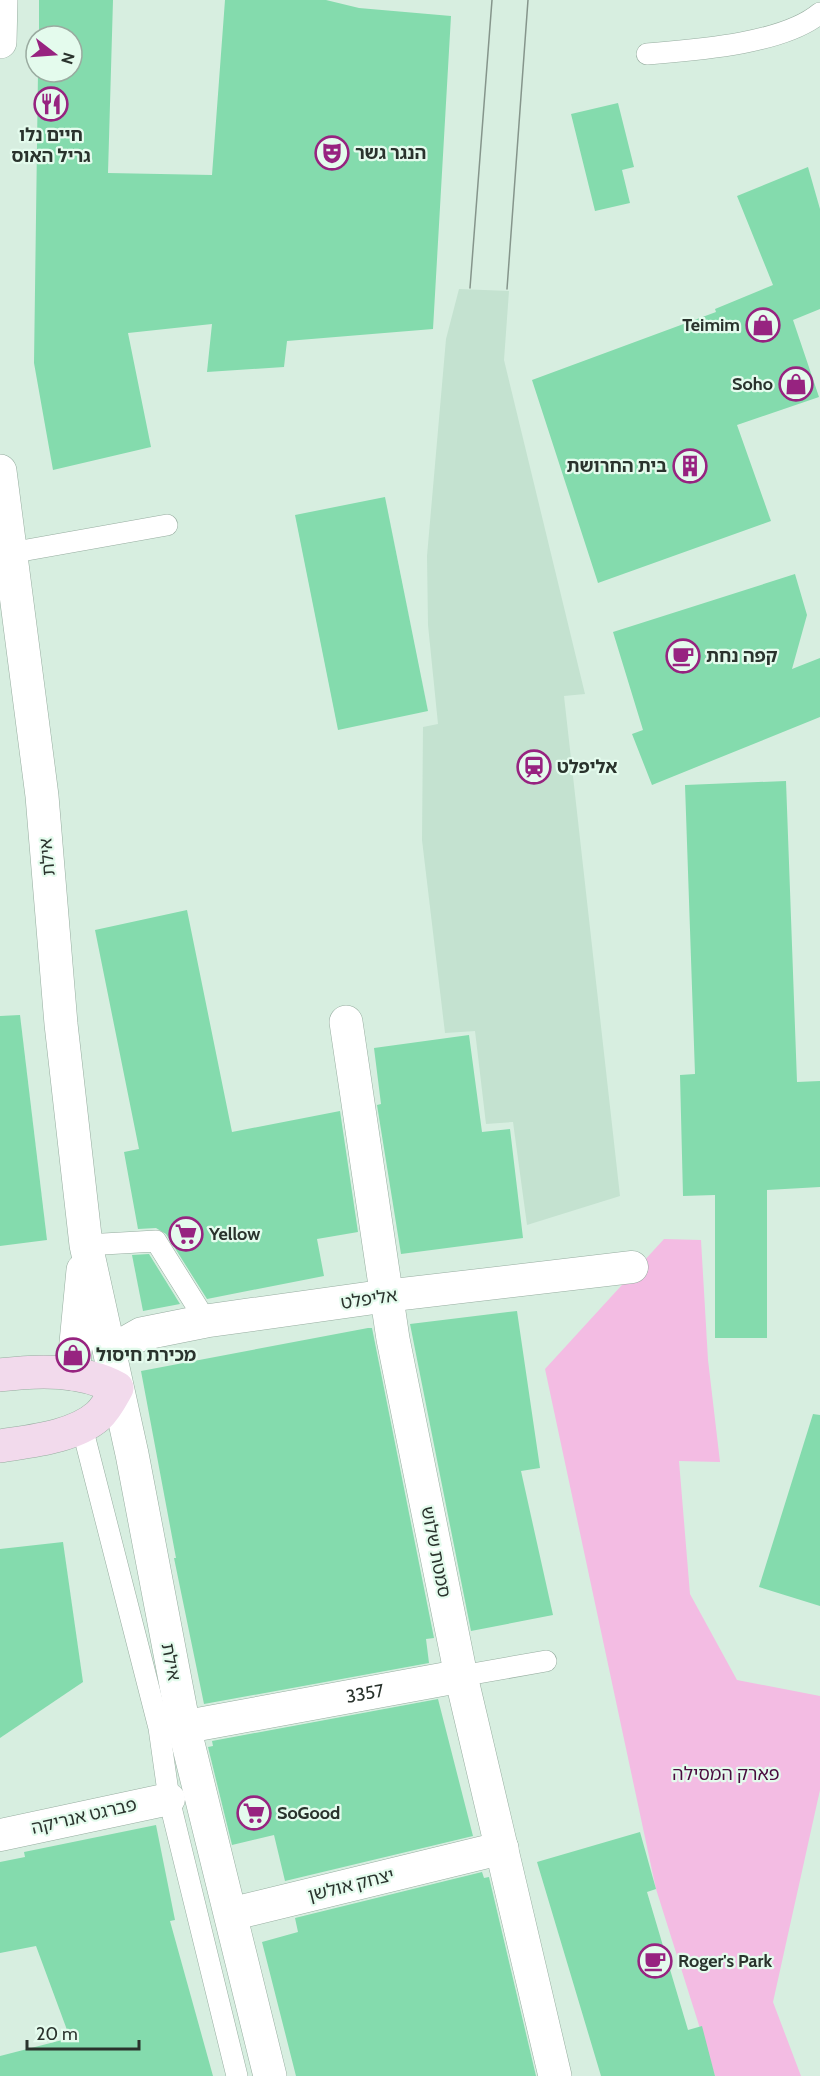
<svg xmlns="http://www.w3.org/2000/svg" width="820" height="2076" font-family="Cabin,'Noto Sans Hebrew',sans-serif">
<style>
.built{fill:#c4e2d0}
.green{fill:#f3bce3}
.building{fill:#84dbad}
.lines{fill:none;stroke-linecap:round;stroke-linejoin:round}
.service-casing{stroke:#97ada0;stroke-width:22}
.pedestrian-casing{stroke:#97ada0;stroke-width:33}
.minor-casing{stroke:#97ada0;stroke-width:34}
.tertiary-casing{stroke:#97ada0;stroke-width:34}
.secondary-casing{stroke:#97ada0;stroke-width:34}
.service{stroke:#fff;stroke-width:21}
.pedestrian{stroke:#fff;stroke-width:32}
.minor{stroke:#fff;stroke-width:33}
.tertiary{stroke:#fff;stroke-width:33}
.secondary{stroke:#f2daec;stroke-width:33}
.tram{stroke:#85958b;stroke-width:1.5}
.labels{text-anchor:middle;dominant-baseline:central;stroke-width:4.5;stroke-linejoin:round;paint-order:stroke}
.poi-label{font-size:18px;font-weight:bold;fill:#2a332d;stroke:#e4fbed;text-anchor:start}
.street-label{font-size:18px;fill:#2a332d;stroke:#e4fbed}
.park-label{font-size:18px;fill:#4a0b3e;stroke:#e4fbed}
</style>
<rect width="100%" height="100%" fill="#d7eee0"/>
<path class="built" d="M459,289L509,291L504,360L585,694L564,696L620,1196L527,1225L513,1122L486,1124L475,1031L445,1033L422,840L423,727L438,724L428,625L427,556L446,339Z"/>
<path class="green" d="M664,1239L701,1240L708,1360L720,1462L679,1461L690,1594L737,1680L820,1696V1790L773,2002L801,2076H715L656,1889L545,1369Z"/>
<g class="building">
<path d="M39,0H113L108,173L212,175L225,0H326L359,8L451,16L433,329L287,341L284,367L207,372L212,324L128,333L151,447L53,470L34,363L38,72H72V36H39Z"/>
<path d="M618,103L634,167L622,170L630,203L595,211L571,114Z"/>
<path d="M808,167L820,209V309L793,320L819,397L737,425L771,521L598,583L532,380L716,312L715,309L773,285L737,196Z"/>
<path d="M385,497L428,711L338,730L295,515Z"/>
<path d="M795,574L807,615L792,669L820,658V717L652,785L632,734L643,730L613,632Z"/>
<path d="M786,781L797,1082L820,1081V1187L767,1190V1338H715V1195L683,1196L680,1075L695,1074L685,785Z"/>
<path d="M187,910L232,1132L340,1111L358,1232L317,1239L324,1276L207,1299L166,1234L156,1228L138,1229L124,1152L139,1149L95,930Z"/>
<path d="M20,1015L47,1240L0,1246V1016Z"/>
<path d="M469,1035L482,1132L510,1129L523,1238L401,1254L377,1105L381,1104L374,1048Z"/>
<path d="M149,1254L180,1304L143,1311L132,1255Z"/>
<path d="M517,1311L540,1468L521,1471L553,1615L471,1631L410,1324Z"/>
<path d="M368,1328H372L434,1638L426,1639L429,1663L204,1704L174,1558H176L141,1371Z"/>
<path d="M813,1414L820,1415V1606L759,1587Z"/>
<path d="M63,1542L83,1682L0,1738V1549Z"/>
<path d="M438,1699L473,1836L285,1881L274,1835L232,1845L208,1747L213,1746L212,1741Z"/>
<path d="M156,1825L175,1920L170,1921L213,2076H0V2056L70,2038L36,1946L0,1953V1862L25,1857L24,1852Z"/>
<path d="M640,1832L656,1889L647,1892L688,2030L702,2026L715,2076H601L537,1862Z"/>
<path d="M482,1872L484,1878L489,1877L536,2076H296L262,1942L298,1932L295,1918Z"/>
</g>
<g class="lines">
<g class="service-casing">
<g id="service">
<path d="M647,54C695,50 783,44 820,13"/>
<path d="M10,553L167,525"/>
<path d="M86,1245L156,1241L206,1321"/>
<path d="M82,1427L159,1728L169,1799L237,2076"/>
<path d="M461,1676L546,1661"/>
</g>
</g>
<g class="pedestrian-casing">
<g id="pedestrian">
<path d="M385,1296L632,1267"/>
<path d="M0,1835L169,1799"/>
</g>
</g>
<g class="minor-casing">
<g id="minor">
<path d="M346,1022L393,1339L461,1676L555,2076"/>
<path d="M111,1351L141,1334L206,1321L385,1296"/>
<path id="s1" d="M184,1727L461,1676"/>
<path d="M231,1914L502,1848"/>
</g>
</g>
<g class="tertiary-casing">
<g id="tertiary">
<path d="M0,42L1,0"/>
<path d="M0,471L42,796L61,1024L86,1245L132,1454L184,1727L270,2076"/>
<path d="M73,1374L83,1270"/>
</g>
</g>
<g class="secondary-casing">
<path id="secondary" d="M0,1375C39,1370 82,1369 117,1388C112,1397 106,1409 98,1416C74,1437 31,1441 0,1446"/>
</g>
<use href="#service" class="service"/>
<use href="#pedestrian" class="pedestrian"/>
<use href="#minor" class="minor"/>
<use href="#tertiary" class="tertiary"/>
<use href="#secondary" class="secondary"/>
<g class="tram">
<path d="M470,288L492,0"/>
<path d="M507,289L528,0"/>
</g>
</g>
<defs>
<g id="restaurant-ring" transform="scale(1.725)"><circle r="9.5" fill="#e4fbed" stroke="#972380" stroke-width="1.5"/><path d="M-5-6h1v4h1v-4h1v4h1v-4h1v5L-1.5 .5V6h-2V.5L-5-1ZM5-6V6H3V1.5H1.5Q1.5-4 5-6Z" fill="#972380"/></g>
<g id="theatre-ring" transform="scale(1.725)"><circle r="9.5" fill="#e4fbed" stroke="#972380" stroke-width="1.5"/><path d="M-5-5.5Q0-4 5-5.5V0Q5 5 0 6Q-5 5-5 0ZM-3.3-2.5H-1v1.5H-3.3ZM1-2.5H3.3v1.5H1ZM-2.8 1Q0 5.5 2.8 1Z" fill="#972380"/></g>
<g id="shop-ring" transform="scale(1.725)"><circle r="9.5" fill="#e4fbed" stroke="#972380" stroke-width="1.5"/><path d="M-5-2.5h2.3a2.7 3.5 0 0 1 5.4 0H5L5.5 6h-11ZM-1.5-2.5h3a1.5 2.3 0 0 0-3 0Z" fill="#972380"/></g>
<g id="building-ring" transform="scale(1.725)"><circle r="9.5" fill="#e4fbed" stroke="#972380" stroke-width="1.5"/><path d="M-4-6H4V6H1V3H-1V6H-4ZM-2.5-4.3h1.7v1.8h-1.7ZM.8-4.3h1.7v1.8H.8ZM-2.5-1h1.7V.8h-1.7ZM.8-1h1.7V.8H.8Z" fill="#972380"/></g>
<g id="cafe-ring" transform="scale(1.725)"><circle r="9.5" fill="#e4fbed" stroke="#972380" stroke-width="1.5"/><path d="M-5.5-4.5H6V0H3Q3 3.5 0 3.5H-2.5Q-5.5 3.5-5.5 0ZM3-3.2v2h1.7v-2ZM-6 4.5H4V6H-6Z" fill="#972380"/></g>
<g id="station-ring" transform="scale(1.725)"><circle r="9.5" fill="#e4fbed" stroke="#972380" stroke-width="1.5"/><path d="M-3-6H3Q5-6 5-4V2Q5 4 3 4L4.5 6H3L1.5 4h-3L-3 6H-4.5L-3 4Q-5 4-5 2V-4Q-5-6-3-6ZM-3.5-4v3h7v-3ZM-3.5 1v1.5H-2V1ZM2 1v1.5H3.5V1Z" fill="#972380"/></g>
<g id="supermarket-ring" transform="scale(1.725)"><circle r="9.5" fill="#e4fbed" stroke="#972380" stroke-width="1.5"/><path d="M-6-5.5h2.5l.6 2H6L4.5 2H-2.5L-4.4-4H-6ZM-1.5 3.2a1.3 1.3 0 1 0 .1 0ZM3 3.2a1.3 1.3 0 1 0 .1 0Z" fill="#972380"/></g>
</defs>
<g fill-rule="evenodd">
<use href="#restaurant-ring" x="51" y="104"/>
<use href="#theatre-ring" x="332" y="153"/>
<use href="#shop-ring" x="763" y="325"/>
<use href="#shop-ring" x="796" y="384"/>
<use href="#building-ring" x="690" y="466"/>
<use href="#cafe-ring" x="683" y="656"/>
<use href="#station-ring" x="534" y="767"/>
<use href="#supermarket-ring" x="186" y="1234"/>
<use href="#shop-ring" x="73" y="1355"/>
<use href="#supermarket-ring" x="254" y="1813"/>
<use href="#cafe-ring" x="655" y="1961"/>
</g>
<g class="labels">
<g class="poi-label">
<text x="51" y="135" text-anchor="middle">חיים נלו<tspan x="51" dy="21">גריל האוס</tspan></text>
<text x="355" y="153">הנגר גשר</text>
<text x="740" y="325" text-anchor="end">Teimim</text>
<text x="773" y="384" text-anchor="end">Soho</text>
<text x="667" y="466" text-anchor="end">בית החרושת</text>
<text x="706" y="656">קפה נחת</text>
<text x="557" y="767">אליפלט</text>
<text x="209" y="1234">Yellow</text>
<text x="96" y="1355">מכירת חיסול</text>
<text x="277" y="1813">SoGood</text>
<text x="678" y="1961">Roger's Park</text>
</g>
<g class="street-label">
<text transform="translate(47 857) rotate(-95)">אילת</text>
<text transform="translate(369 1299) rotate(-8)">אליפלט</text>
<text transform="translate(436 1552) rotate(79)">סמטת שלוש</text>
<text transform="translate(171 1662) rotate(79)">אילת</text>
<text stroke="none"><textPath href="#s1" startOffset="184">3357</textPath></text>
<text transform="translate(84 1816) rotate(-13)">פברגט אנריקה</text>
<text transform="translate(351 1885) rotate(-14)">יצחק אולשן</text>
</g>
<g class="park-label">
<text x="726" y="1774">פארק המסילה</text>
</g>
</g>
<g transform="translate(54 54) rotate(107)"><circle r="28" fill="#e4fbed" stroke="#9aaba0" stroke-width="1.5"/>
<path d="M0-4.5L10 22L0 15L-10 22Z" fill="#972380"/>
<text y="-9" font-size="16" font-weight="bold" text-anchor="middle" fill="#2a332d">N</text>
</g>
<path d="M27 2040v9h112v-9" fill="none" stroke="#2a332d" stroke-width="3"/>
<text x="36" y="2040" font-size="18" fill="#2a332d" stroke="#e4fbed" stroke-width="4.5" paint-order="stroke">20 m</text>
</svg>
